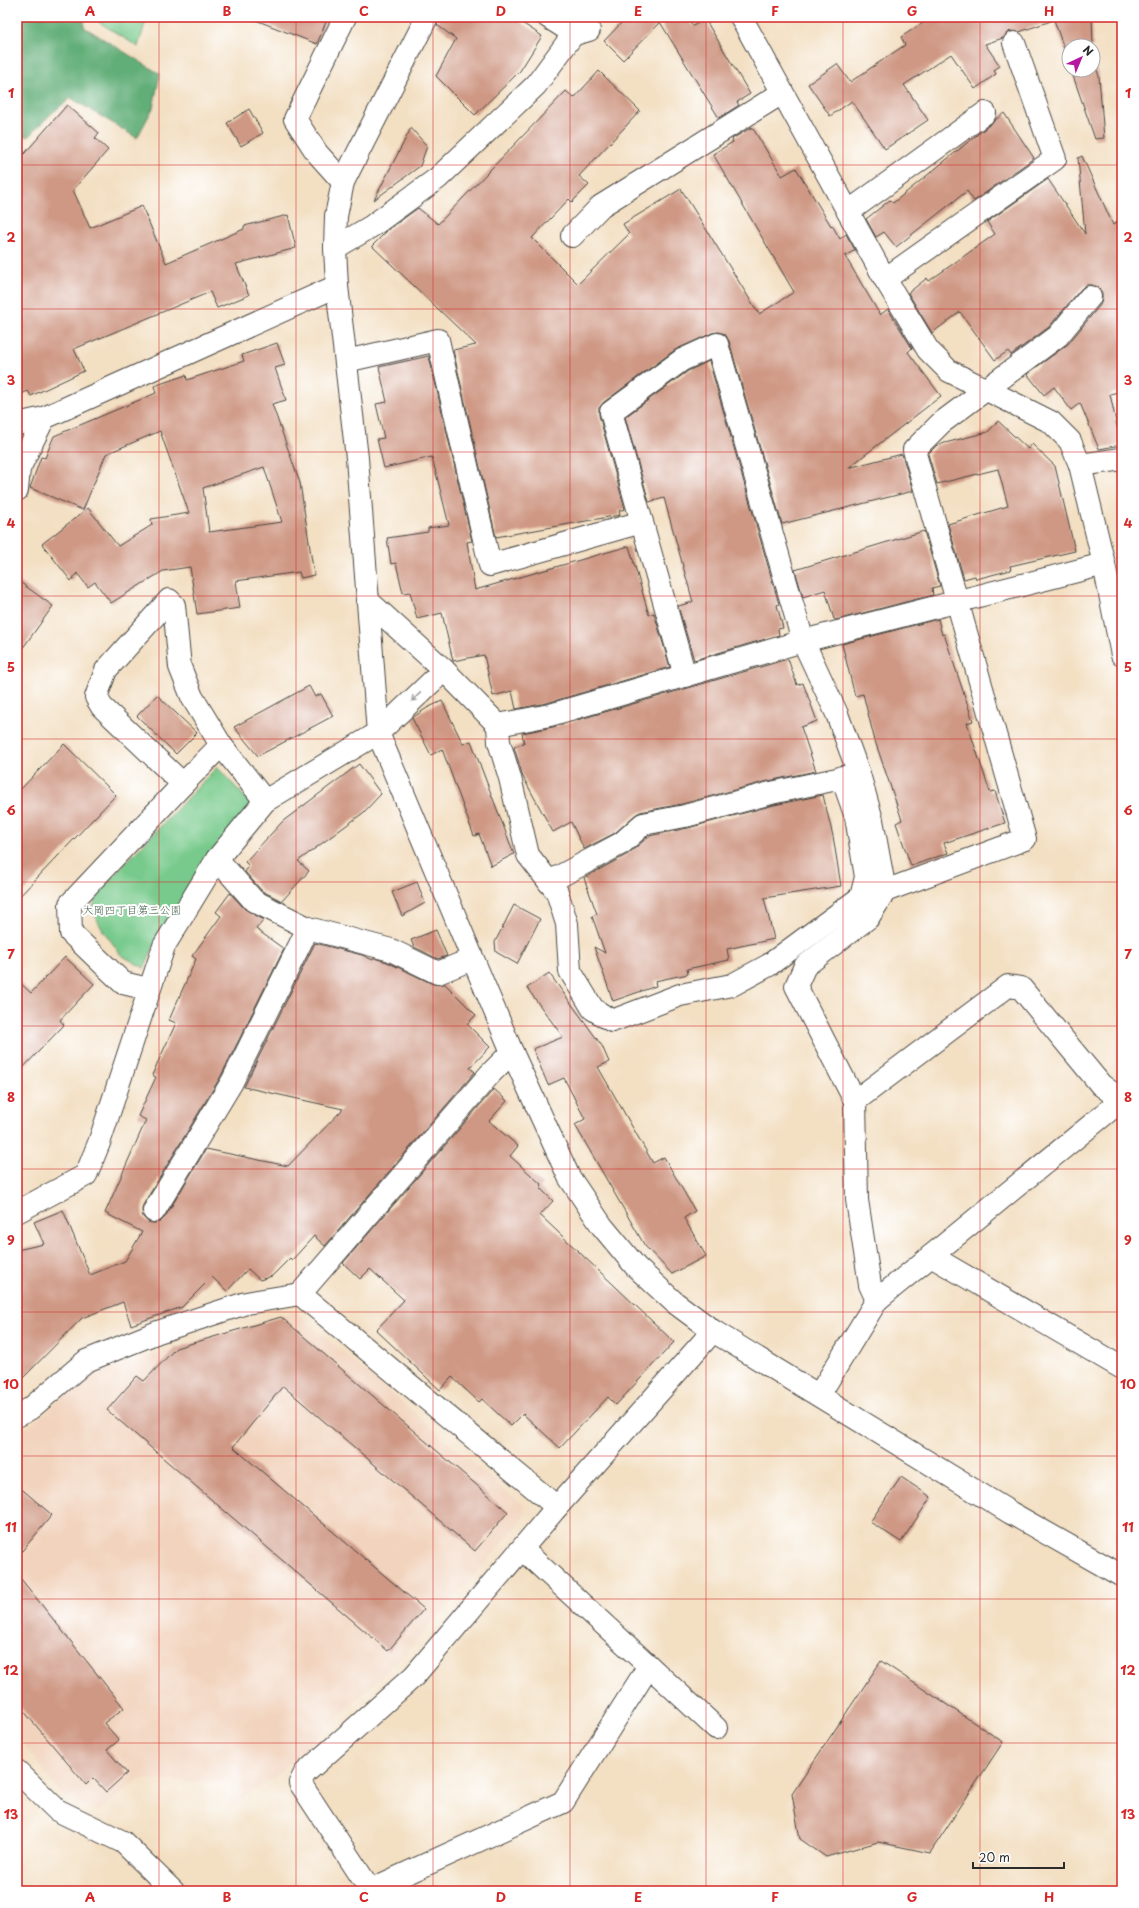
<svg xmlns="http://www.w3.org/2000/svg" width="1139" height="1908" font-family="'Playpen Sans','Klee One',sans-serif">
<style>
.built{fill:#f2d4be}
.green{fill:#78ca8c;stroke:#527a5c}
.forest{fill:#62ae78;stroke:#466c52}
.building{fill:#cf9884;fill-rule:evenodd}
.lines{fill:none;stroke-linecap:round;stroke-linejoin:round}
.minor-casing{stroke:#494642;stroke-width:24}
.minor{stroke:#fff;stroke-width:22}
.oneway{stroke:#a0a0a0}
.grid{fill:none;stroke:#d62828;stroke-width:1;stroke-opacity:0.55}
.labels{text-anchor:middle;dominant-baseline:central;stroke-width:4;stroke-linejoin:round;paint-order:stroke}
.park-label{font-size:11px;fill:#46634d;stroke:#fff}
.neatline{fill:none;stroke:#d62828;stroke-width:1.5}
.grid-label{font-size:13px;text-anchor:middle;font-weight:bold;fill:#d62828}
</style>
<rect width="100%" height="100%" fill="#fff"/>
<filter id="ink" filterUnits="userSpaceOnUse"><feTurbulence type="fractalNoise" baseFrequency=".025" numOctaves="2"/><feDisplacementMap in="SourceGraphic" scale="8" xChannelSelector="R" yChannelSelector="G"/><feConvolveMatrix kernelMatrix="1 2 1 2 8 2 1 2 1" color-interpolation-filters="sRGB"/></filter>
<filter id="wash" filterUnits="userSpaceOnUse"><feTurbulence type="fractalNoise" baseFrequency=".012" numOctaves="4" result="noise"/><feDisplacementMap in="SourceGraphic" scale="16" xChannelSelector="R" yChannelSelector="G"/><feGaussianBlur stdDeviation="0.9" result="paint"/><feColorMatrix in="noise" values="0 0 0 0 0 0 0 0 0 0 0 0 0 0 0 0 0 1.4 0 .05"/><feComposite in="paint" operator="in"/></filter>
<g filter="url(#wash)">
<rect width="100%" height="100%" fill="#f3dfc2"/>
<path class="built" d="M295,1312L525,1507L523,1519L407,1652L274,1778L234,1803L228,1784L139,1779L98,1812L61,1794L17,1735V1426L28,1428L85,1375Z"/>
<g class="green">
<path d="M91,17H147L138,47Z"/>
<path d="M217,767L257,810L162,929L144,968L121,955L102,929L92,910L98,892Z"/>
</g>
<path class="forest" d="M17,17H85L84,27L160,74L153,108L137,138L71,98L51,114L28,137L17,134Z"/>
<g id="blocks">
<g class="building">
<path d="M253,17H328L317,44L253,19Z"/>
<path d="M439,17H513L542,36L520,71L475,115L436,76L456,39L437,25Z"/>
<path d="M627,17H687L693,26L705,19L750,94L737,102L739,105L719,118L660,22L623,60L604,41Z"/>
<path d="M932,17H1050L1051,21L1019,32L1010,31L1003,38L985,44L1000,66L994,70L996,74L975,89L951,54L904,85L928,120L885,149L852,101L830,116L808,84L837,64L850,82L905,45L901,37Z"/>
<path d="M1053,17H1092L1093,46H1069V63Z"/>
<path d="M1093,60L1099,76L1104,138L1095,139L1071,70H1093Z"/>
<path d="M599,71L640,111L579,176L589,185L572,202L569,199L532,238L578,284L629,234L623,224L681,189L759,314L794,292L713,154L733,142L732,139L752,127L782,176L796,168L831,226L832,225L840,239L846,234L855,250L845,256L880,315L888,309L912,348L908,352L941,396L848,468L902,454L913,491L782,524L729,341L725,334L718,332L712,333L675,350L604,402L599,408V415L625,509L619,511L620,515L496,537L453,350L476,345L372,246L388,230L418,208L438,224L566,91L574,98Z"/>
<path d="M67,105L99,133L95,138L108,150L73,190L90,228L142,206L166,263L244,229V226L288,215L296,248L236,264L249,295L217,308L210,292L74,349L84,371L31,396L28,391L17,396V162Z"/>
<path d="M249,109L263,133L241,146L227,123Z"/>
<path d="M1004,113L1034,158L974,201L967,191L896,247L884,232L876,237L866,219L890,200L893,203Z"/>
<path d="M411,128L427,146L420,166L374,200Z"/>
<path d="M1082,156L1113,225L1122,219V391L1110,394L1121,445L1099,449L1080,403L1071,410L1054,387L1044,395L1027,374L1068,344L1100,305L1102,299V293L1098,287L1092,285H1086L1081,289L1049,327L1011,355L1008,351L995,360L960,312L932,333L908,293L927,278L929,281L995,234L987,222L1048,179L1085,234L1078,158Z"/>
<path d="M277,343L285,365L275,368L286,400L272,404L300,483L314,575L301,578L299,572L236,581L240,608L197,614L190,567L163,571L111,603L95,582L88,587L77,573L71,581L42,544L88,508L118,546L152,525L151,519L189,513L160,431L106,454L83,510L30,488L41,457L45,458L54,436L156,393L154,386L186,375L187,380L244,361L242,355ZM264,467L282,522L209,532L203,488Z"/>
<path d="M429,356L472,541L467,542L475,590L629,546L649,615L654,613L670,667L547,703L516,709L512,691L493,696L484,655L453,661L442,613L417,619L410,592L403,593L396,563L391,564L387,538L428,532V528L449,525L432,457L384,468L377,439L384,438L376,404L387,402L379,367Z"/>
<path d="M709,361L779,604L777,605L783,628L778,629L779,635L694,660L678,606L693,602L664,498L649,502L625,417L688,371Z"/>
<path d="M998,421L1028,449L1032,444L1055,466L1075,551L1010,566L1011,570L976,579L975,576L964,579L948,524L1008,506L998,469L937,484L928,454L937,445L988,432Z"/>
<path d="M924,531L940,586L932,588L933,595L836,620L834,619L825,590L803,597L795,570Z"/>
<path d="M17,580L53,606L17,656Z"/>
<path d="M938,619L942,635L944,634L973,721L967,723L990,792L995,791L1005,823L944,843L948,853L911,866L896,823L902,820L875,741L863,694L855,696L842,644Z"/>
<path d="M788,659L797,685L803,683L817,721L801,727L816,771L768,781L682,804L640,812L635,815L615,833L584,849L571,822L553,832L523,777L514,747L524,743L522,733L553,727Z"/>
<path d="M309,686L315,697L321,694L333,716L258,756L234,727Z"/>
<path d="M157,695L197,733L176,754L137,716Z"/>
<path d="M442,701L463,744L471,741L514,854L491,866L479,834L474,836L442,749L431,755L412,718L427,708Z"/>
<path d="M64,744L116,795L17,899V793Z"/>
<path d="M359,764L381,794L363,813L298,861L309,871L282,901L262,891L245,872L249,866L245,862L283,821Z"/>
<path d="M823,795L833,836L841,886L764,898L774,939L727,949L729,960L687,969L688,974L655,981L656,986L613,1001L594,947L605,953L592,916L597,914L584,878L628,854L649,836L688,828L774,805Z"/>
<path d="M417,882L425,903L402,916L392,892Z"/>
<path d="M230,893L245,909L264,920L256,929L284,949L221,1076L143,1205L142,1210L143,1217L148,1222L153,1223L160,1222L165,1217L206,1149L288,1166L343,1109L244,1087L315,943L362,955L373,960L374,958L387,962L433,984H445L476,1015L467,1024L490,1047L470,1068L475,1072L325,1246L314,1236L292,1260L290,1258L272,1276L260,1280L248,1269L227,1291L212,1277L182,1307L131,1325L123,1302L82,1318L17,1384V1250L44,1244L34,1222L63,1210L90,1275L125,1261L142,1232L105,1213L146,1120L138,1116L156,1077L152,1075L176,1023L169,1020L196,959L192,956L221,916L216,912Z"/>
<path d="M514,905L540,919L517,964L496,952L495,942Z"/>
<path d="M436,930L447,956L438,959L414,947L411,940Z"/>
<path d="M65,957L94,984L60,1020L64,1025L17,1074V980L31,993Z"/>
<path d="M549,973L602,1046L609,1062L598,1067L653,1163L664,1157L695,1211L684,1218L706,1256L672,1274L645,1246L575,1125L585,1119L564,1078L548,1085L533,1049L563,1037L527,988Z"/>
<path d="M494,1089L507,1101L489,1121L518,1146L510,1156L542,1185L540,1188L553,1201L540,1215L674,1342L616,1405L608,1397L560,1448L523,1414L511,1426L482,1399L479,1402L452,1377L440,1390L376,1330L404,1300L370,1269L360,1279L343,1263Z"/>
<path d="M281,1317L508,1512L475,1551L283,1386L233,1447L424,1609L388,1651L107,1410L137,1376L144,1381L176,1348Z"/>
<path d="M901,1477L931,1497L901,1542L870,1522Z"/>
<path d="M17,1485L52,1515L17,1557Z"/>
<path d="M17,1574L124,1708L104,1723L119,1740L107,1750L127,1773L106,1792L93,1778L86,1785L17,1703Z"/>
<path d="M881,1661L1003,1742L930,1853L878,1842L826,1857L800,1839L792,1794Z"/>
</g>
</g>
</g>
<g filter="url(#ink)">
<use href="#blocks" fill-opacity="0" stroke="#494642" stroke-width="1"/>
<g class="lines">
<g class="minor-casing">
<g id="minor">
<path d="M427,17L343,182L336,216L335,248L337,286L357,458L378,733L512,1052L569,1177L602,1226L636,1267L674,1302L713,1331L1011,1513L1122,1576"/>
<path d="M548,17L575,34L589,30"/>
<path d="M741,17L885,279L928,350L949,371L1051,422L1070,441L1080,465L1104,564L1122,655"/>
<path d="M343,182L317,153L295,119L345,17"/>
<path d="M848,212L985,113"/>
<path d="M572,236L601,206L782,93"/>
<path d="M335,248L372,226L438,178L536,85L586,17"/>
<path d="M885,279L1055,159L1014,43"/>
<path d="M346,361L438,340L490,565L642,522"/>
<path d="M17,424L44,418L337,286"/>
<path d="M1080,465L1122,459"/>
<path d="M17,490L19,469L44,418"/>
<path d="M367,600L444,670L498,725L550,715L803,641L1104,564"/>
<path d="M685,676L611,412L682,360L717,344L803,641L837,714L859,774L872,820L885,891"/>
<path d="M498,725L499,742L510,778L528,855L557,892L567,924L570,971L593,1009L612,1021L680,995L732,985L769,965L861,897L866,877L856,817L842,777"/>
<path d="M183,784L102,707L96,697L106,670L169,600L174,605L180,667L192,697L221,745"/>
<path d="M217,859L254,901L308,928L391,950L438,973L472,959"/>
<path d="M549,882L622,843L643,824L685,816L771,793L856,775"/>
<path d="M148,989L123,983L71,933L70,904L183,784L221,745L265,801"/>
<path d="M855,1101L796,986L805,966L868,918L885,891L1025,839L914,450L941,423L1058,336L1090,297"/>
<path d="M154,1211L232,1082L308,928"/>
<path d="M17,1212L86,1175L99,1143L164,946L217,859L265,801L378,733L444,670"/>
<path d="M931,1256L1122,1368"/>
<path d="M300,1294L557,1507"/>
<path d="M877,1300L870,1285L857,1200L855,1101L1008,986L1021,988L1101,1085L1122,1100"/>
<path d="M819,1395L877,1300L1122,1100"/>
<path d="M17,1414L19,1415L31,1408L86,1361L158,1332L246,1303L300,1294L490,1074L512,1052"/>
<path d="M522,1549L649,1666"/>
<path d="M17,1771L57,1810L123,1842L173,1891"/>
<path d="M370,1890L563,1802L649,1666L716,1728"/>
<path d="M371,1891L300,1783L305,1773L414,1676L557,1507L713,1331"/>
</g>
</g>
<use href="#minor" class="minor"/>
</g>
<defs><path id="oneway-shaft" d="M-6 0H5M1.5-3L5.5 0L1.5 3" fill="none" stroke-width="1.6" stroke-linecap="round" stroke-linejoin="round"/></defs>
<use class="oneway" href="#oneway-shaft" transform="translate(416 697) rotate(136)"/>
</g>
<path class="grid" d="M159,17V1891M296,17V1891M433,17V1891M570,17V1891M706,17V1891M843,17V1891M980,17V1891M17,165H1122M17,309H1122M17,452H1122M17,596H1122M17,739H1122M17,882H1122M17,1026H1122M17,1169H1122M17,1312H1122M17,1456H1122M17,1599H1122M17,1743H1122"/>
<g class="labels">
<g class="park-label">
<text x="132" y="909">大岡四丁目第三公園</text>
</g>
</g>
<rect width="1139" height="1908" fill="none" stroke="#fff" stroke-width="44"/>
<g transform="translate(1081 58) rotate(44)"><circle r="19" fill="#ffffff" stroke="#aaaaaa"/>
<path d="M0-3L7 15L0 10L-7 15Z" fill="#b5179e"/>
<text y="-6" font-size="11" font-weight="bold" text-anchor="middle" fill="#2b2b2b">N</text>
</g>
<path d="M973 1862v6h91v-6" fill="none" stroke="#2b2b2b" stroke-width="2"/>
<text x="979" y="1862" font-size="12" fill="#2b2b2b" stroke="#ffffff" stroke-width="3" paint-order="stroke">20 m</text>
<rect x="22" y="22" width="1095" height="1864" class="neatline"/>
<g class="grid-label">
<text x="90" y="16">A</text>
<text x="227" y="16">B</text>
<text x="364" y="16">C</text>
<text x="501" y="16">D</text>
<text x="638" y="16">E</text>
<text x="775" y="16">F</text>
<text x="912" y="16">G</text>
<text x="1049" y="16">H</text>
<text x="11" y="98">1</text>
<text x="1128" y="98">1</text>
<text x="11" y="242">2</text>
<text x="1128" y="242">2</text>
<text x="11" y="385">3</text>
<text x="1128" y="385">3</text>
<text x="11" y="528">4</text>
<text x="1128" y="528">4</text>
<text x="11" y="672">5</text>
<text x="1128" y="672">5</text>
<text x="11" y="815">6</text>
<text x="1128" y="815">6</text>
<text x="11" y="959">7</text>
<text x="1128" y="959">7</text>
<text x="11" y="1102">8</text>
<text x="1128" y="1102">8</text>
<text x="11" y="1245">9</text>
<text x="1128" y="1245">9</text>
<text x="11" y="1389">10</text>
<text x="1128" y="1389">10</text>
<text x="11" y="1532">11</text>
<text x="1128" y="1532">11</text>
<text x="11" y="1675">12</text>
<text x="1128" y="1675">12</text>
<text x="11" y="1819">13</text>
<text x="1128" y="1819">13</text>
<text x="90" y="1902">A</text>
<text x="227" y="1902">B</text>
<text x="364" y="1902">C</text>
<text x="501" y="1902">D</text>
<text x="638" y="1902">E</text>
<text x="775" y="1902">F</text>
<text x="912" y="1902">G</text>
<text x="1049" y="1902">H</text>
</g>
</svg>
